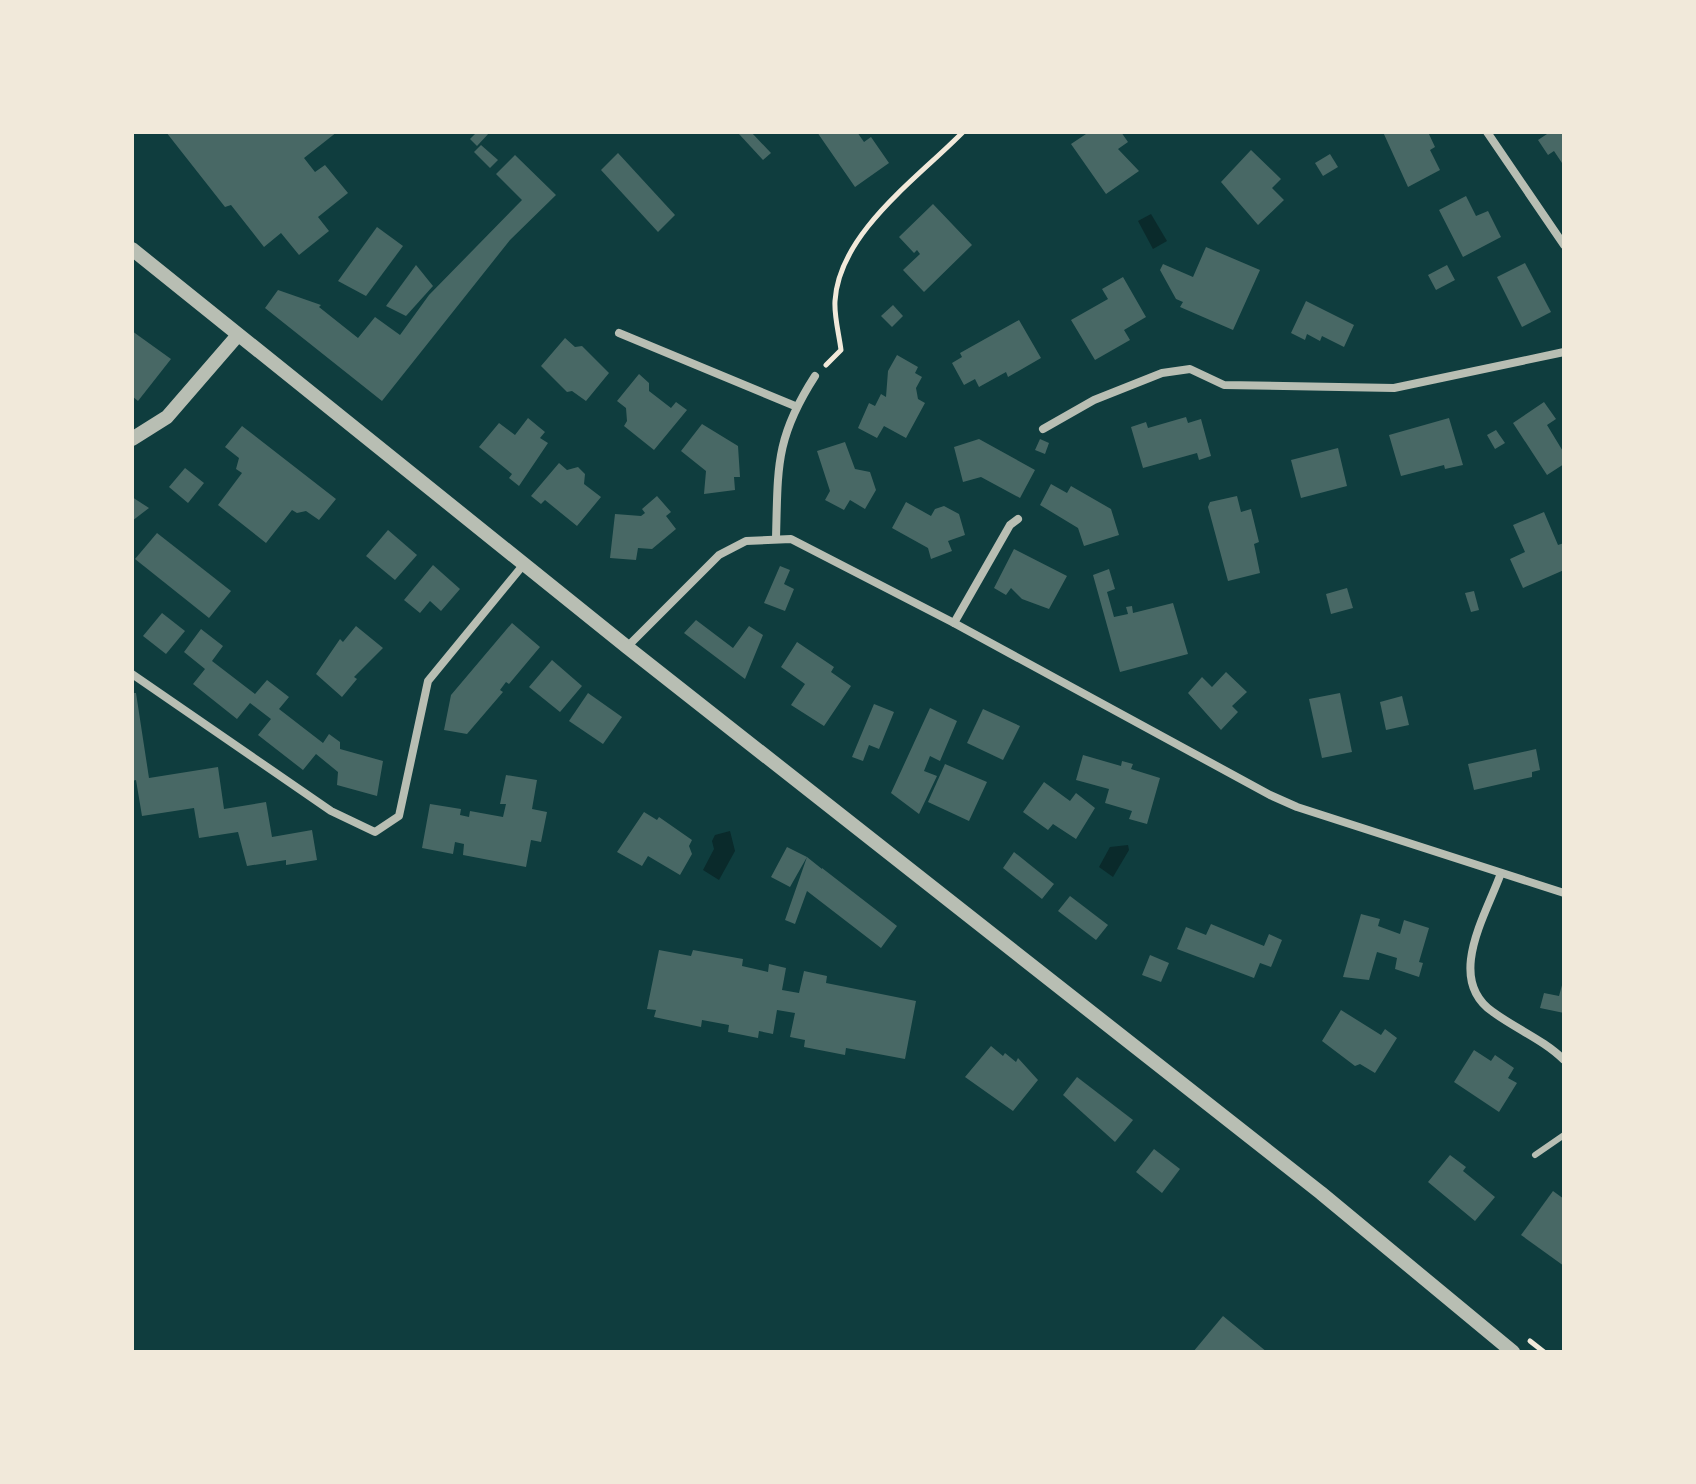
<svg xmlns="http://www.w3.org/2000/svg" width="1696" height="1484" font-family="'Asap Condensed',sans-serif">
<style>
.water{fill:#0a2a2b}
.building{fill:#486865}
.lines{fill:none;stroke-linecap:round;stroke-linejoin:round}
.path{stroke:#f1e9da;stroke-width:5}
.service{stroke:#b8beb3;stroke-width:6}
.minor{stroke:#b8beb3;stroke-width:8}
.tertiary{stroke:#b8beb3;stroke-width:14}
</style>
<rect width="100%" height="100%" fill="#0f3d3e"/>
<g class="water">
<path d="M1151,214L1167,241L1153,249L1138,221Z"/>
<path d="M730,831L735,851L719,880L703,870L714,849L712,841L715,835Z"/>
<path d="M1128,845L1129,850L1113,877L1099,867L1110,847Z"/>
</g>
<g class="building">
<path d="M166,132H337L304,158L315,172L325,165L348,193L318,217L329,231L299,255L281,233L264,247L231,205L225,207Z"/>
<path d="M477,132H490L477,146L470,139Z"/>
<path d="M751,132L771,153L763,160L739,134Z"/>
<path d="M817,132H857L864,142L871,137L889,163L855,187Z"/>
<path d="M1089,132H1121L1128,142L1118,149L1139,171L1106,194L1071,144Z"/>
<path d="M1383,132H1428L1435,147L1430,150L1440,170L1408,187Z"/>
<path d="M1550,132H1564V166L1554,151L1548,155L1538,140Z"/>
<path d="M481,145L498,160L490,168L474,152Z"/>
<path d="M1251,150L1281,179L1272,188L1284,200L1258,225L1221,182Z"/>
<path d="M618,153L675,215L658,232L601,170Z"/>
<path d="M1330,154L1338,167L1323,176L1315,163Z"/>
<path d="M515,155L556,195L510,240L382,401L265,308L278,290L321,305L319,307L358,338L375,317L400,335L429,295L522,200L496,174Z"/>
<path d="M1466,196L1476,216L1488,211L1501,237L1463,257L1439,210Z"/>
<path d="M933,204L972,245L924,292L903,270L920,254L917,250L914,253L899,237Z"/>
<path d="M377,227L403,246L366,296L338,281Z"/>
<path d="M1206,247L1260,270L1233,330L1180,307L1183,302L1176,299L1160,270L1163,264L1193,277Z"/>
<path d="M1525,263L1551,312L1522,327L1497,277Z"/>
<path d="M416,265L433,286L406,316L386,306Z"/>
<path d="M1447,265L1455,280L1436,290L1428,275Z"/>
<path d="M1123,277L1146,317L1124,330L1130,340L1095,360L1071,320L1108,299L1102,289Z"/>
<path d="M1306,301L1354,325L1344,347L1322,336L1320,341L1307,334L1305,340L1291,333Z"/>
<path d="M893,305L903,316L892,327L881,316Z"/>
<path d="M1019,320L1041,358L1008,377L1006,372L979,387L975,379L964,385L952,363L962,357L960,353Z"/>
<path d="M132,331L171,359L138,401L132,396Z"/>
<path d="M565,338L575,347L582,346L609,373L586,401L572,391L567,392L541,366Z"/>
<path d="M897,355L918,367L915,373L922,377L916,388L918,399L925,403L906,438L884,426L877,438L858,428L869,403L875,406L881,394L886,397L888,371Z"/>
<path d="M639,374L649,383V391L671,408L676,402L687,410L654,450L624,426L627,421L626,408L617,401Z"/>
<path d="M1544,402L1556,419L1547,425L1564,453V464L1547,475L1513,423Z"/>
<path d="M1186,417L1188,423L1201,419L1211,456L1199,460L1197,453L1143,468L1131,427L1146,422L1148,428Z"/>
<path d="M528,418L545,432L540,438L548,443L519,486L509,478L512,474L479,447L499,423L515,435Z"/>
<path d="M1449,418L1463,465L1445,469L1444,465L1401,476L1389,435Z"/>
<path d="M702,424L738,446L740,477H734L735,490L704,494L706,471L681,451Z"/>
<path d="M242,426L336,499L319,520L306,511L297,513L292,510L266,543L218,505L242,473L236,469L239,458L225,447Z"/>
<path d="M1496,430L1505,443L1495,449L1487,435Z"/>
<path d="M979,439L1035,470L1020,498L981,477L963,482L954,447Z"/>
<path d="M1040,439L1049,443L1045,454L1035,450Z"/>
<path d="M845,442L855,469L870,472L876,490L865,509L850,500L844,510L825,500L830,491L817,451Z"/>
<path d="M1338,448L1347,486L1301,498L1291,460Z"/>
<path d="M559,463L567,470L578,467L585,474L584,484L601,497L577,526L545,500L541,504L531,496Z"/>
<path d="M185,468L204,483L188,503L169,487Z"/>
<path d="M1051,484L1067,493L1071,486L1111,509L1119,535L1084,546L1078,528L1040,505Z"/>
<path d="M657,496L671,512L666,516L676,529L652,549L638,548L636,560L610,558L615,514L641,516L645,513L642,509Z"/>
<path d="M1237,496L1241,512L1251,509L1259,542L1254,544L1260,573L1228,581L1208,507L1210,502Z"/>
<path d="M132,497L149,508L132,521Z"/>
<path d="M906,502L931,516L935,509L944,506L959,514L965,535L948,541L952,551L931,559L928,548L892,528Z"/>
<path d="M1544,512L1558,545L1564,543V570L1523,588L1510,559L1525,552L1513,525Z"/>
<path d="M388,530L417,555L395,580L366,556Z"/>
<path d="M157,533L231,591L209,618L135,559Z"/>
<path d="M1014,549L1067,576L1049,609L1022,599L1011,588L1006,595L994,588Z"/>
<path d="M433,565L460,589L441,611L430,601L420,613L404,600Z"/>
<path d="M780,566L790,570L784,584L794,589L785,611L764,603Z"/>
<path d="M1109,569L1115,589L1107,592L1114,617L1128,614L1126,607L1132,606L1133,613L1173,603L1188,654L1120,672L1093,575Z"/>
<path d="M1347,588L1353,608L1331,614L1326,594Z"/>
<path d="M1474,591L1479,610L1471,612L1465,593Z"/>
<path d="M162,613L185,631L166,654L143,636Z"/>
<path d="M696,620L733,648L749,626L763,635L745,679L684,633Z"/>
<path d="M512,623L540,647L509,684L506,682L500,690L503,692L467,734L444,730L451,695Z"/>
<path d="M356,626L383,648L354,677L357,679L342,697L316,674L340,639L343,642Z"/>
<path d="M201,629L223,646L212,661L255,694L267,680L289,697L279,709L323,743L329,734L340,742V749L383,761L377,796L337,785L338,772L316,754L303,770L258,735L271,719L250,703L237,719L193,684L205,669L184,652Z"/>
<path d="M797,642L834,667L831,672L851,686L824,726L791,705L805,684L781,667Z"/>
<path d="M552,660L582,686L560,712L529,687Z"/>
<path d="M1226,672L1247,692L1232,706L1238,712L1221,730L1188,693L1202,677L1212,687Z"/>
<path d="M132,693H136L149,778L218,767L224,809L266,802L272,837L312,830L317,860L286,865V860L247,866L238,832L199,838L194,808L142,816L136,780L132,781Z"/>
<path d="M588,693L622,717L603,744L569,721Z"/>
<path d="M1340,693L1352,752L1322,758L1309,699Z"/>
<path d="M1402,696L1409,725L1386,730L1380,702Z"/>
<path d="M874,704L894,712L879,749L869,745L863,761L852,757Z"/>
<path d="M930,708L957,721L940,761L930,756L924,771L937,776L919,814L891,793Z"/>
<path d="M983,709L1020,726L1003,760L967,743Z"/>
<path d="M1536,749L1540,770L1532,772V777L1474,790L1468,764Z"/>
<path d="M1083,755L1121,766L1122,761L1133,764L1131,769L1160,778L1147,824L1129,819L1132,811L1105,803L1109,789L1076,780Z"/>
<path d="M945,764L987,782L969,821L928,802Z"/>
<path d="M506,775L537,780L532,809L547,812L541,842L531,840L526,867L463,855L464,844L455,842L453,854L422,848L430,804L461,809L460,815L469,817L470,811L503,817L506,804H500Z"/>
<path d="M1044,782L1070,801L1076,793L1095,808L1076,839L1053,824L1048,830L1023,812Z"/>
<path d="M644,812L657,820L659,817L692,840L689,846L692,854L680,875L648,856L642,866L617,852Z"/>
<path d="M787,847L807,857L822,869V868L897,926L881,948L807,891L795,924L785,920L807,857L790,887L771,877Z"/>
<path d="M1014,852L1054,884L1042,899L1003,868Z"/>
<path d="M1070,896L1108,925L1096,940L1058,911Z"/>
<path d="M1361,914L1380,919L1378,926L1400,934L1404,920L1429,928L1419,962L1423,963L1419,977L1395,969L1397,958L1377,952L1369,980L1343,977Z"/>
<path d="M1211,924L1264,946L1269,934L1282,940L1271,967L1260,963L1254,978L1177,949L1186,927L1206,935Z"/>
<path d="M659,950L691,956L693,950L743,959L742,966L768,972L769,964L786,968L782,990L799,993L804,971L827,976L826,983L916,1001L905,1059L846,1048L845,1055L804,1047L805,1040L790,1037L795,1013L777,1010L773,1034L759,1031L758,1038L728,1032L729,1025L702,1020L701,1027L654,1017L656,1010L647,1009Z"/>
<path d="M1150,955L1169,963L1161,982L1142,975Z"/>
<path d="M1564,978V1013L1540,1008L1544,993L1559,996Z"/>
<path d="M1341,1010L1381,1035L1385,1029L1397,1038L1375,1073L1360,1064L1355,1066L1322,1041Z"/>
<path d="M991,1046L1003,1056L1005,1053L1016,1062L1018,1058L1038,1080L1013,1111L965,1077Z"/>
<path d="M1474,1050L1491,1061L1495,1055L1514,1068L1508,1078L1517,1083L1499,1112L1454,1082Z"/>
<path d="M1077,1077L1133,1120L1115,1142L1063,1095Z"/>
<path d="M1154,1149L1180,1169L1162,1193L1136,1172Z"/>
<path d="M1450,1155L1466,1167L1463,1171L1495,1197L1475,1221L1428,1182Z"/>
<path d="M1553,1191L1564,1199V1266L1521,1235Z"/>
<path d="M1223,1316L1267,1352H1193Z"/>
</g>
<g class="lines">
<g class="path">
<path d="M826,365L841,350C839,334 834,316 835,301C839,233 918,178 963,132"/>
<path d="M1530,1341L1544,1352"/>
</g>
<path class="service" d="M1535,1155L1564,1135"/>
<g class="minor">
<path d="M1487,132L1564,245"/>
<path d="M619,333L795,406"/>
<path d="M1043,429L1094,400L1162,373L1190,369L1224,385L1394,388L1564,352"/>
<path d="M776,538C778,467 775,438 815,376"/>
<path d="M954,623L1010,525L1018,519"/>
<path d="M627,647L719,555L746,541L791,539L954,623L1270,795L1297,807L1564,893"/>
<path d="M132,674L331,811L375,832L399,816L428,681L524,564"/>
<path d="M1501,873C1486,915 1445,979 1493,1012C1516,1029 1544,1040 1564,1060"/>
</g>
<g class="tertiary">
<path d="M132,249L627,647L1321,1193L1513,1352"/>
<path d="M132,439L167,417L238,335"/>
</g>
</g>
<rect width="1696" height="1484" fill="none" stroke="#f1e9da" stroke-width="268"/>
</svg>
